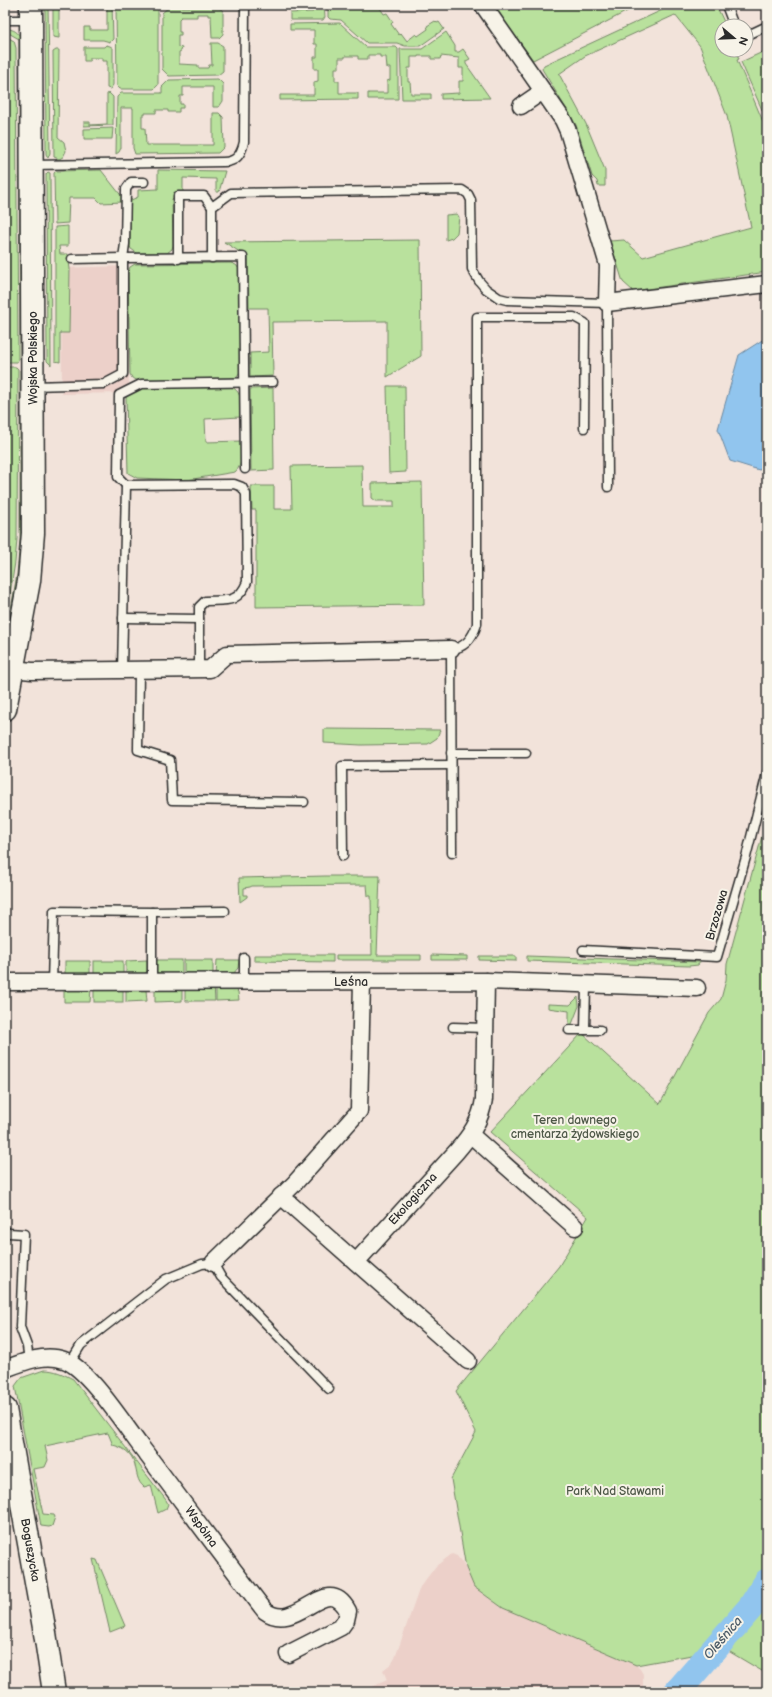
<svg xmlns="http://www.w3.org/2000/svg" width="772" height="1697" font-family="'Balsamiq Sans',sans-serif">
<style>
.built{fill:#ecd0c9}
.green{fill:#b9e19d;stroke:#728664}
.water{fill:#91c5ee;stroke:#6887a0}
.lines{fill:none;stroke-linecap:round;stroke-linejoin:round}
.river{stroke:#91c5ee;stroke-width:27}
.lane-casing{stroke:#2b2b2b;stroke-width:11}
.street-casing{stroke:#2b2b2b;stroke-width:19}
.secondary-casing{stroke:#2b2b2b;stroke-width:25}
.lane{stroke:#f7f3e8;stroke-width:8}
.street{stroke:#f7f3e8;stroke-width:16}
.secondary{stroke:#f7f3e8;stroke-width:22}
.labels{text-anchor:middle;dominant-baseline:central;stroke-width:4;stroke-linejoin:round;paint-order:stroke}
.street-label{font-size:12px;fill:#2b2b2b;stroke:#f7f3e8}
.park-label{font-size:12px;fill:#4e5848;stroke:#f7f3e8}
.water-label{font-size:13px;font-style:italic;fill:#4a5966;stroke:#f7f3e8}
</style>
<rect width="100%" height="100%" fill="#f2e3da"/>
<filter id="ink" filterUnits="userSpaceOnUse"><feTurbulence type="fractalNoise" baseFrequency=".025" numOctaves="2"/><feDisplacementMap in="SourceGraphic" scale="8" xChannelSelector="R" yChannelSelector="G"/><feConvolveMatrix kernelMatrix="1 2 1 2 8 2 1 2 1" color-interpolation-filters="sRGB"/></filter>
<g filter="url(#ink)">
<g class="built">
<path d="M128,266L129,393L62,394L61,268Z"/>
<path d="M452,1554L457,1556L466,1568L474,1587L503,1608L636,1665L640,1669L643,1674V1692H362L387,1680L383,1670L392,1663L395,1658L420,1587L436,1566Z"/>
</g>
<g class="green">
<path d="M45,5H48L50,153L48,158L46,154Z"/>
<path d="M53,5H59V38L53,37Z"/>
<path d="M107,5H112L113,39L110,42L103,40H84V27H90V30H107Z"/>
<path d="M116,5H158V85L154,89H120L117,86Z"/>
<path d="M313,5H324L325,17L323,20H290V13L313,12Z"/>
<path d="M328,5H378L384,14L387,13L393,22L391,24L399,35L401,33L407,41L416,34L418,36L428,29L427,26L435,21L437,23L439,22L444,29L420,46H405L397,43H367L341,20L330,19L328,17Z"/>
<path d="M493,5H639L533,60Z"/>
<path d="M673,5H716L726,26H722V50H735L739,59L737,60L767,131V272L633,291L623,282L610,241L624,240L643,257L751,227L727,116L700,46L675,15L585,56L559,74L586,124L605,170V186H598L597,181L592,176L576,125L542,69L544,65Z"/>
<path d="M169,7H218L223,11V34L219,38H212L211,16H208V14H197V17H181L179,19V32H181V35H178V47L182,48L181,51L179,52V64L198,65V68H208L209,65H212L211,43H218L223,46V71L218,75L169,76L162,69V13Z"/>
<path d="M340,23L366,47H396L398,49V99H368V93H387V81L390,80V68H387L386,57H380V55H368V59H358V56H345V58H339V68H335V81H339V93H358V99L280,100V95H314V82L318,81V69H314V57H317V44H314V30H290V24Z"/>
<path d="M5,28C14,30 18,31 21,39L23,361L20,359L19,39L5,31Z"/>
<path d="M446,32L455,46V52H459L463,49L470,59L466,61V64L490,98L441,99V94L459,93V81H463V68H459V58L441,56L440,59H431V56H418V57H411V68H408V82H410L411,94H431V99H402L400,49H422Z"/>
<path d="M5,36L14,41L16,48L18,360L17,362H6L9,332L5,204Z"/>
<path d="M106,45L110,46L113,48V85L110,89L107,88V61H102V58H90V61H84V47H104Z"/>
<path d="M56,50H59L58,137L64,142L66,151L63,157L59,159L54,157V155L53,52Z"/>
<path d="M767,50V63L763,65L767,73V121L741,62Z"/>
<path d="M218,79L223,84V101L219,107H213V87H183V96H180V104H183V108H179V112H168V110H156V113H145V115H142V128H145L146,145H213V113H219L223,117L224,147L218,153L135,154L133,148V108H121V148L119,152L116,154L117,97L121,93H162V87L169,80Z"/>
<path d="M109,93L113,97V125L84,126V122H90V125L107,124V94Z"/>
<path d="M113,128L112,139H84V129Z"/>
<path d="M101,170L123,198V202L101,203L96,198H69L68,223L55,224L54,173L56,171Z"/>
<path d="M158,170L225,171L219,192H216V179L183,178V191L172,199L173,245L172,249L167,253H137L131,249L130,246V204L131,200L138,197V190L158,189Z"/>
<path d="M48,172L50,173L51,365L47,361L46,174Z"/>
<path d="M457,214L459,217L457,233L452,238L446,240V215Z"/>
<path d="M68,226V246H59L60,254H68L70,269L69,333H60V362L55,361V227Z"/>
<path d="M420,240L421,356L387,377V321L272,322L273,376L250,377V353L269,352L268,308H249L248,257L224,242Z"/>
<path d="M231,263L236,265L239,269L240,371L238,376L234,378L137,380L132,378L130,374L128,272L130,267L135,264Z"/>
<path d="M6,367H16L18,369L17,539L15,562L5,626Z"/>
<path d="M22,369L21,553L18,585L10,627L8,626L17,574L20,539V370Z"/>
<path d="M387,386H405L406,472L389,473Z"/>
<path d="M140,387H231C244,392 240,406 240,417L205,419L206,442L241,441C241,452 244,464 235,472L187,480L137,478L128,473L126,397Z"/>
<path d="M273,388L274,470L251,471L250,389Z"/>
<path d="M362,465L363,507H394V501H376L372,498V483L422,482L424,605L256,607V510H252L251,486H274V509H292L291,466Z"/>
<path d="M324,729L440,730L437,738L428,744L361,745L324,743Z"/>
<path d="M767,818V1674L725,1649L636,1665L503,1608L474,1587L466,1568L451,1479L476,1432L456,1391L559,1266L588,1217L490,1132L582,1033L660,1104L709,1013L721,999L726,980L727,964Z"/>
<path d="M326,876H380L377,955H421V960H336V955H372L371,896H368L367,885L252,886L250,887L244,888V895H247V897L240,902L239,878Z"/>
<path d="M254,955H333V962L254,961Z"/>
<path d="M432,955L467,956V960H432Z"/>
<path d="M479,956H516V961L479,960Z"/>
<path d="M527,956L700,962L698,965L689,966L527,961Z"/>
<path d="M147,960V971L144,974L126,976V961Z"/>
<rect x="155" y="960" width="27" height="16"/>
<rect x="184" y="960" width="29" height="16"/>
<path d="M217,960H239L238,968L233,974L216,975Z"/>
<rect x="65" y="961" width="25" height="16"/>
<rect x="94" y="961" width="29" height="16"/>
<path d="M182,985V1001L155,1002V986Z"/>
<path d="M185,985H214L215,1001H185Z"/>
<path d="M216,985L232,986L238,992L239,1000L216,1001Z"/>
<rect x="94" y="986" width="29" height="16"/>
<path d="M126,986L143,987L146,990L147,1001L126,1002Z"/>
<path d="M64,988H91L90,1002H64Z"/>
<path d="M578,997L579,1006L572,1024H569V1011L548,1008V1004L570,1005Z"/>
<path d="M44,1370C55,1370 63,1374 73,1379L166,1500L168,1504L166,1509L158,1513L151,1485L144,1487C130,1476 144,1453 113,1445L108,1433L45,1446L48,1460L45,1467L33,1469L43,1514L54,1515L55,1517L52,1526L49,1527L41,1526L15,1386L21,1378Z"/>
<path d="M93,1559L97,1560L125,1626L110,1632Z"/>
</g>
<path class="water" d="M767,337V467L759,470L730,461L718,429L739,355Z"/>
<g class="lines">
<path class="river" d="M677,1692L751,1607L767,1582"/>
<g class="lane-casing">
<g id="lane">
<path d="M726,5L734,26"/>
<path d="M5,20H31"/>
<path d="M746,34L748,35L767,26"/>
<path d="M32,165L223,162C236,162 241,155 244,142L245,5"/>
<path d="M144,182H131L126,189L125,244L123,258L243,257L245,469"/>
<path d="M212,258V207L231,193L462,190L468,194L471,200L472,269L479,281L486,289L499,298L507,300L607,303L608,487"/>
<path d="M178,259V196H204L212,207"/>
<path d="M33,386L104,384L123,374V258L72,259"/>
<path d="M126,485L118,477L119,395L141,384L273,382"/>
<path d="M123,618L199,619"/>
<path d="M122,671L126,485L234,484L242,487L246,494L247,582C238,604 226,600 205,601L199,607V669"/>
<path d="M139,671L138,750L170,760L172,800L304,802"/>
<path d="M451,753H526"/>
<path d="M452,853L451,649C466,648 473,637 477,624V317H574L585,323L584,428"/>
<path d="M343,856L342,766L451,765"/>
<path d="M152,912L225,911"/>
<path d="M583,950L717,957L746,857L767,773"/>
<path d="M244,982V958"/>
<path d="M52,983L54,911L152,912V982"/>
<path d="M586,985L585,1030H600"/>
<path d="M453,1027L485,1028"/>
<path d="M569,1030H585"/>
<path d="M5,1231L9,1233L24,1234L20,1327L27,1346L29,1361"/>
<path d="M70,1363L81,1345L166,1279L202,1264L213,1263L221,1277L329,1389"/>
</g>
</g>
<g class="street-casing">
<g id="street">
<path d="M483,5L543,91L563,120L568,131L608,265L607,303L767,284"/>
<path d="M521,106L543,91"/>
<path d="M13,669L32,671L210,669L227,654L451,649"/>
<path d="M5,982L486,981L697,988"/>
<path d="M471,1135L575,1227"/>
<path d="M281,1196L468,1361"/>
<path d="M356,1262L456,1152C470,1136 481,1121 484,1099L486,981"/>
<path d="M213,1263L294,1184L359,1111L362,982"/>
<path d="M5,1369C23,1362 45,1353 64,1360C88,1368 125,1426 142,1448C183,1502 223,1557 265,1611C298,1635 326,1570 348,1611L346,1620L341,1627L288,1654"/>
</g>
</g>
<g class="secondary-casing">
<g id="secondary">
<path d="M5,709L29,581L33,533L31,5"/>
<path d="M5,1409L45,1633L54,1692"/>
</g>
</g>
<use href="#lane" class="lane"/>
<use href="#street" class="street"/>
<use href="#secondary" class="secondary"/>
</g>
</g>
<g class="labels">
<g class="street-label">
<text transform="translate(33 358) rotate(-90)">Wojska Polskiego</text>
<text transform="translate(717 915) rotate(-74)">Brzozowa</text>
<text x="351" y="982">Leśna</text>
<text transform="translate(413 1199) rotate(-48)">Ekologiczna</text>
<text transform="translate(201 1527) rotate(54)">Wspólna</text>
<text transform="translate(30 1550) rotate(80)">Boguszycka</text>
</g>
<g class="park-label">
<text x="575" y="1120">Teren dawnego<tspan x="575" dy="14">cmentarza żydowskiego</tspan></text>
<text x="615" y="1491">Park Nad Stawami</text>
</g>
<g class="water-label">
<text transform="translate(723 1638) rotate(-49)">Oleśnica</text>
</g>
</g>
<rect width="772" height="1697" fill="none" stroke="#f7f3e8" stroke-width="20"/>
<rect x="10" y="10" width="752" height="1677" fill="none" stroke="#2b2b2b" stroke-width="1.5" filter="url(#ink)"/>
<g transform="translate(734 38) rotate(109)"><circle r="19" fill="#f7f3e8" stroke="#a5a39c"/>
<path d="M0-3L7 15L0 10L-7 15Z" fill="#2b2b2b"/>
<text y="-6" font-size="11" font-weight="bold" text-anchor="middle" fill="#2b2b2b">N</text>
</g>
</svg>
